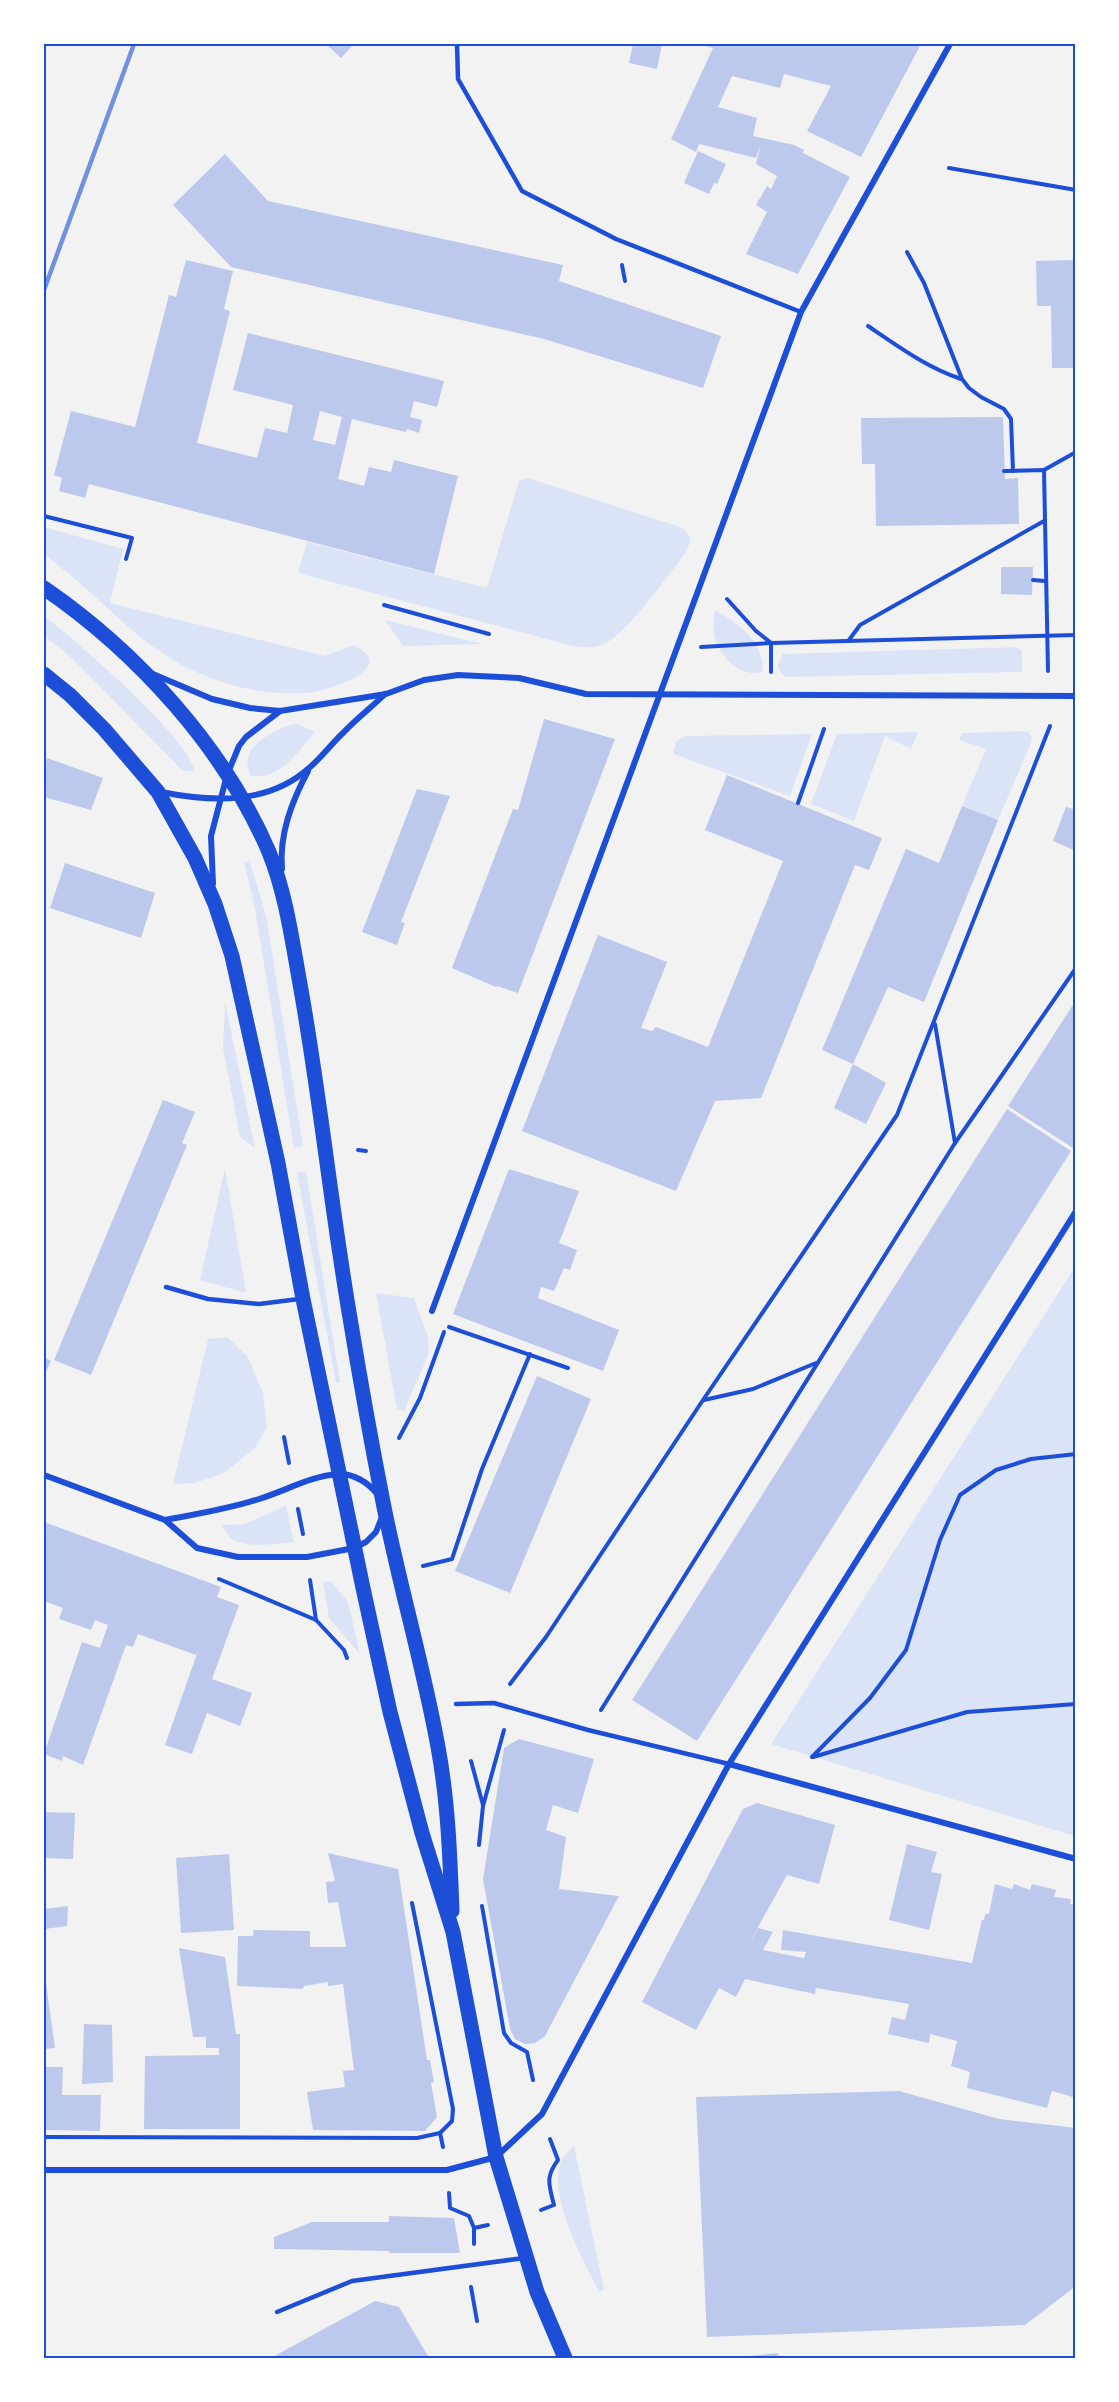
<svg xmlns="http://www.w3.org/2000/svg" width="1119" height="2402" font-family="Georgia,serif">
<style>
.green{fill:#dbe4f7}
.building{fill:#bdc9ec;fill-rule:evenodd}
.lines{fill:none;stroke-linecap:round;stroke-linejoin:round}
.path{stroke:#1d4ed8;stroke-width:4}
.service{stroke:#1d4ed8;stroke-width:4.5}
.minor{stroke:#1d4ed8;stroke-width:6}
.primary{stroke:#1d4ed8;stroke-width:15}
.rail{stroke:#7290e2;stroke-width:4.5}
.neatline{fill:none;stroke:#1d4ed8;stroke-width:2}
</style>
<rect width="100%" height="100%" fill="#f2f2f2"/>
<g class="green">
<path d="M528,478L683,528L691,538L687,551C668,575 631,629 606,643C594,650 578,647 565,644L298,573L307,542L487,588L519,481Z"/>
<path d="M44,527L123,549L110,603L325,656L353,645C400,667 334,688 314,692C303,694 289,693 278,693C249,691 216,682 190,669C149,650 116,615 82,585C70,574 56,564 44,554Z"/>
<path d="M715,610C738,623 764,641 763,671C743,679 723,660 716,642C712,632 714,620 715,610Z"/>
<path d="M44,616C70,635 196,744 194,772L182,770L72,658L44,636Z"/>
<path d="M385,620L483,644L403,646Z"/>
<path d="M1017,647L1022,651V672L785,677L780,672L778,665L783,654Z"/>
<path d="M296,723L315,732C299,751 279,781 251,776C236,746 273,731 296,723Z"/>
<path d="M1022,731L1029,733L1032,738L1029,748L998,820L962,806L986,749L959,740L962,733Z"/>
<path d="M918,732L911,749L885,736L854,821L811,804L837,734Z"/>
<path d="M812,734L790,796L673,754L676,741L686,736Z"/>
<path d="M244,861L250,863L266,915L303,1146L294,1148L255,909Z"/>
<path d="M225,1002L255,1148L240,1137L223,1048Z"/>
<path d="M225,1168L246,1293L200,1280Z"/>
<path d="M306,1171L340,1382L336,1383L297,1173Z"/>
<path d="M1075,1267V1836L771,1744Z"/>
<path d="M376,1293L414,1298L428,1337L429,1353L404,1411L397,1409Z"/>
<path d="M227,1337L248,1357L263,1393L267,1428L255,1448L224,1473L195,1483L173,1484L208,1339Z"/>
<path d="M286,1506L294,1542C276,1543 251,1549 234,1540C229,1538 225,1530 221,1525L244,1524Z"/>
<path d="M331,1581L348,1602L360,1654L329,1618L323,1582Z"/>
<path d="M574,2146L604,2290L599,2292C583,2259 550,2202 560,2165C562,2157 568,2152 574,2146Z"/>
</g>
<g class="building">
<path d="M326,44H354L341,58Z"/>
<path d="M633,44H662L657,69L629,63Z"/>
<path d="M697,44H921L861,157L807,131L831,86L784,74L780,88L732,76L718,107L757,118L753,136L794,145L804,150L803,153L850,177L798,274L746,254L767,212L756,205L767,186L771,189L777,176L756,164L761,143L756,158L699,144L696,152L671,139L713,48Z"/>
<path d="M698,151L726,164L717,184L714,183L709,194L684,183Z"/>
<path d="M225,154L268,201L563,265L559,281L721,336L703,388L544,339L231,267L173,205Z"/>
<path d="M186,260L233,271L224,309L230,311L197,443L257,458L265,428L287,433L293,405L233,390L248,333L444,381L437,407L414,401L410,417L422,420L419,433L407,429L406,432L352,419L338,479L364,486L369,467L391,472L394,460L458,476L434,574L89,484L85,498L59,491L62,478L54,475L71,411L135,427L169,295L176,297ZM320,411L342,417L335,445L313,440Z"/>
<path d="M1076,260V368H1052L1051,306H1037L1036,261Z"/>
<path d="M1003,417L1005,479L1018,478L1019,524L876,526L875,464H862L861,418Z"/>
<path d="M1001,567H1033L1032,595L1001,594Z"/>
<path d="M544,719L615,739L518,993L497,986L496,987L452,968L513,809L518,810Z"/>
<path d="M47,758L103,778L91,810L44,797V769Z"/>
<path d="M727,775L882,838L869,870L855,865L761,1098L715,1101L676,1191L522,1131L598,935L667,962L641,1028L652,1031L656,1027L708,1047L783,861L705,830Z"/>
<path d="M417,789L450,796L401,922L405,923L397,945L362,932Z"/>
<path d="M962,806L998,820L924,1002L888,987L853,1064L886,1083L866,1124L834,1108L853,1064L822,1050L906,849L939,863Z"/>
<path d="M1066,807L1076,810V851L1053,841Z"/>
<path d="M65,863L155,893L141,938L50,908Z"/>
<path d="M1076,1000V1144L1073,1148L1008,1106Z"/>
<path d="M163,1100L195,1112L182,1143L187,1145L91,1375L54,1360Z"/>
<path d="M1007,1109L1071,1151L697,1741L632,1700Z"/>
<path d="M509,1169L579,1191L559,1243L577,1250L570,1270L564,1268L554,1291L541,1287L538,1298L619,1330L603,1371L453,1314Z"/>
<path d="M44,1357L51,1361L44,1376Z"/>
<path d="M537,1376L591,1399L510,1593L455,1571Z"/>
<path d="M44,1522L221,1587L217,1597L239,1605L212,1679L252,1693L240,1726L207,1713L192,1754L165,1745L199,1648L196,1655L138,1634L133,1647L126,1645L83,1765L63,1756L62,1761L44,1754L82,1642L100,1648L108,1625L95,1620L91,1630L59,1619L63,1608L44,1601Z"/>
<path d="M519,1739L594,1759L578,1813L553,1805L546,1830L566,1837L559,1889L619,1896L545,2036L535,2043L525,2044L515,2039L510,2029L483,1879L504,1748Z"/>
<path d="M757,1803L835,1825L819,1884L787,1875L758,1927L747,1950L758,1928L773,1932L763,1950L804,1958L806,1952L781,1950L783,1930L972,1963L982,1920H984L985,1914H989L995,1884L1012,1889L1014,1884L1030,1890L1032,1884L1056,1890L1054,1897L1071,1899L1070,1904L1076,1905V2098L1052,2091L1047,2108L967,2088L970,2072L951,2066L957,2041L930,2034L929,2043L888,2034L892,2017L905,2020L909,2004L816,1988L815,1994L745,1979L736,1997L719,1988L696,2030L642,2002L743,1809Z"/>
<path d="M44,1812L75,1813L73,1859L44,1858Z"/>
<path d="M907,1844L937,1852L931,1872L942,1874L929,1930L889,1920Z"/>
<path d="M328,1853L398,1869L427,2060H430L434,2082L431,2083L437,2117L425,2131L313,2130L307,2092L345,2087L343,2071L354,2070L343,1984L328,1986V1982L304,1986L303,1989L237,1986L238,1936H253L254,1930L310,1931V1947H346L338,1902L328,1903L326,1882L335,1881Z"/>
<path d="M229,1854L234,1930L181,1933L176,1858Z"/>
<path d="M68,1906L67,1926L44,1929V1909Z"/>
<path d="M179,1948L225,1957L236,2034H240V2129H144L145,2056L219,2055V2048H206V2037H193Z"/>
<path d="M46,1983L55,2048L44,2049V1984Z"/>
<path d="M84,2024L112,2025L113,2082L82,2084Z"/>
<path d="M44,2067H63L62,2095H101L100,2131L44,2130Z"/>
<path d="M899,2091L999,2119L1076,2128V2286L1025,2325L707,2337L696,2097Z"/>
<path d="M389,2216L454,2218L460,2253H389V2251L274,2249V2237L312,2222H389Z"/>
<path d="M375,2301L399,2307L429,2358H271Z"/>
<path d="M778,2353L779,2358H739V2357Z"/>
</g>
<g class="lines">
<g class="path">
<path d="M949,168L1076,190"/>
<path d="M907,252L924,283L962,379L969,388L981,397L1004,409L1011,419L1013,471"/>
<path d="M622,265L625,281"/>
<path d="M868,326C899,347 926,367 961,379"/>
<path d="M1044,470L1076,452"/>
<path d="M1004,471L1044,470L1048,671"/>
<path d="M44,516L132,538L126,559"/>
<path d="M1033,580L1045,581"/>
<path d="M727,599L756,631L770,642"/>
<path d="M384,605L489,634"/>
<path d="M849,640L860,625L1044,521"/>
<path d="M771,643V672"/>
<path d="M701,647L771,643L1076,635"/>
<path d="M798,803L824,729"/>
<path d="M935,1024L955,1143"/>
<path d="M358,1150L366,1151"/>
<path d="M449,1327L568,1368"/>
<path d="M704,1400L753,1389L816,1363"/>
<path d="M284,1437L289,1463"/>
<path d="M399,1438L420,1398L444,1332"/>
<path d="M298,1509L303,1534"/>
<path d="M423,1566L452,1559L482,1469L530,1354"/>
<path d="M219,1579L316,1620L344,1650L347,1658"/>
<path d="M310,1580L316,1620"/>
<path d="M510,1684L546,1637L703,1400L897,1115L1050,726"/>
<path d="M601,1710L955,1143L1076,968"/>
<path d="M812,1757L870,1698L906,1650L940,1540L960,1495L996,1470L1031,1459L1076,1454"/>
<path d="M813,1757L967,1712L1076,1704"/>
<path d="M471,1761L483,1805"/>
<path d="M479,1845L483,1806L504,1730"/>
<path d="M482,1906L504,2033L511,2043L527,2052L533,2080"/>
<path d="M440,2133L443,2147"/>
<path d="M44,2137L417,2138L440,2133L452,2121L453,2109L412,1903"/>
<path d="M449,2193L450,2208L469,2216L474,2228V2244"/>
<path d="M541,2210L554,2205C549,2185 545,2177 558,2160L550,2139"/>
<path d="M474,2228L488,2225"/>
<path d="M471,2287L477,2321"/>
</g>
<g class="service">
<path d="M457,44L458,79L522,191L616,239L801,312"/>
<path d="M166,1287L208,1299L259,1304L299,1299"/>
<path d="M456,1704L494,1703L588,1730L729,1764"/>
<path d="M277,2312L352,2281L524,2258"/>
</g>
<g class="minor">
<path d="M153,674L212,699L250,708L280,711L386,694L424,680L458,675L519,678L586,694L1076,696"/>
<path d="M161,792C211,802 268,805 309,768C322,757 332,743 344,732C357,718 372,707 385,694"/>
<path d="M282,869C279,834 292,801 308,771"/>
<path d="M213,884L211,836L227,775L239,746L246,737L280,711"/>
<path d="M432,1311L801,312L950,44"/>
<path d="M44,1475L165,1520L197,1548L238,1557H307L354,1548L366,1542L376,1532L382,1517"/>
<path d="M165,1520C197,1514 229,1509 259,1499C285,1491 311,1476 338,1474C353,1473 369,1483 377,1494"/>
<path d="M729,1764L1076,1859"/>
<path d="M44,2170H447L496,2157L542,2114L729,1764L1076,1211"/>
</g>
<g class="primary">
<path d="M44,588C137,652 224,747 269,852C286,894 292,940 300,984C320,1095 331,1207 350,1318C360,1379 371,1441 383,1502C399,1584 423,1664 438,1747C448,1801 450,1856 452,1911"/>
<path d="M44,674L70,695L104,729L158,792L195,858L215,904L232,956L278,1163L303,1299L363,1588L390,1712L422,1833L453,1932L496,2157L537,2292L565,2358"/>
</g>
<path class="rail" d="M44,290L134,44"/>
</g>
<rect width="1119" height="2402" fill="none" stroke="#ffffff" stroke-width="90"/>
<rect x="45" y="45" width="1029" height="2312" class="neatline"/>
</svg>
